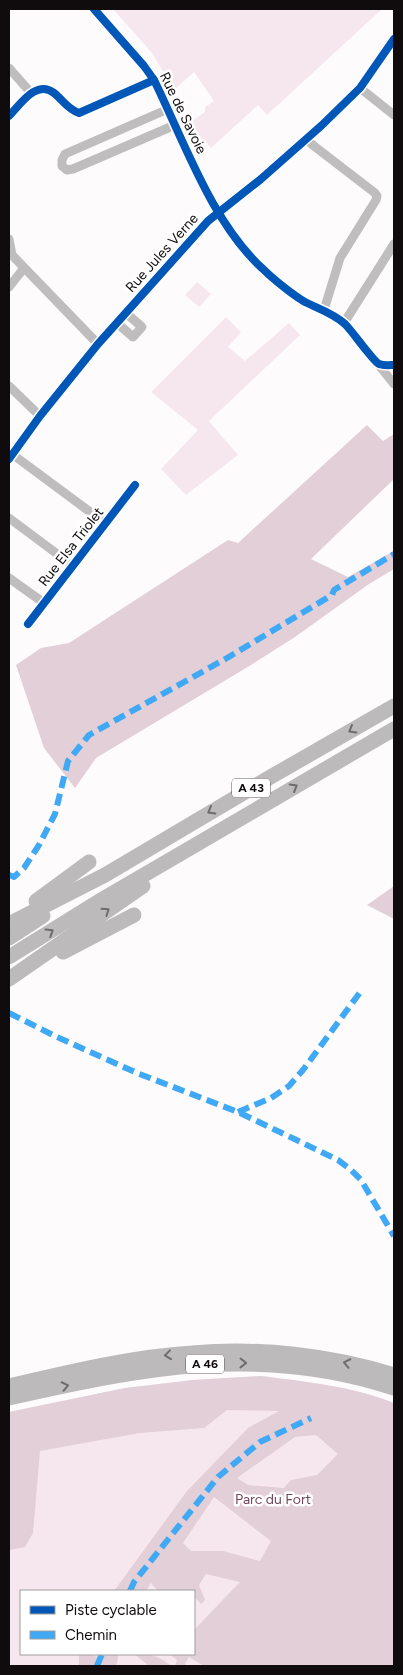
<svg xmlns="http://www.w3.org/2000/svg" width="403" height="1675" font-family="Figtree,sans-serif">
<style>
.green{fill:#f6e7ee;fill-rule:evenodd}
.forest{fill:#e2cfd8;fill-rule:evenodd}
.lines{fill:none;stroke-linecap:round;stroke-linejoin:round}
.street{stroke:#bfbdbe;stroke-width:9}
.highway{stroke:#bdbabb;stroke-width:15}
.quiet{stroke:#3fa9f5;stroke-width:6;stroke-dasharray:12 6;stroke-linecap:butt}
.cycleway-casing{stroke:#fff;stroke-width:11}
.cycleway{stroke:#0057b8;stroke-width:8}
.oneway{stroke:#6f6c6d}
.labels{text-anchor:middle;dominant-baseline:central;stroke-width:5;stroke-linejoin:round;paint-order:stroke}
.shield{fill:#fff;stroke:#585556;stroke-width:1}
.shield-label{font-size:12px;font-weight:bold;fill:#100c0d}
.street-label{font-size:14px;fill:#100c0d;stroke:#fff}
.park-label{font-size:14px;fill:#75465e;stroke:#fff}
</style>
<rect width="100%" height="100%" fill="#fefbfc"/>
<g class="green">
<path d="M113,9H382L267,115L258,105L211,148L207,143L201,145L194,150L184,126L205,112V107L214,101L194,72L174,90L152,53Z"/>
<path d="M197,282L211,294L199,307L185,295Z"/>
<path d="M226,317L241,332L228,347L245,361L289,323L300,335L209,421L238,455L186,495L161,469L198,430L151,392Z"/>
<path d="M261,1376C306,1382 352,1386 394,1403V1666H9V1412L125,1388L193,1380ZM21,1591H194V1654H21Z"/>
</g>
<g class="forest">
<path d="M367,425L383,441L394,434V479L311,559L348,577L394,551V569L369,584L295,637L251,665L96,758L75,788L44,748L16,665L41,648L69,643L228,540L238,543Z"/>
<path d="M394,886V919L367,905Z"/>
<path d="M261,1376C306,1382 352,1386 394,1403V1666H204L189,1657L184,1666H175L177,1660L169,1654H194V1630L240,1582L206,1574L199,1585L205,1600L201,1604L194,1596V1591H158L151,1583L146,1591H114L187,1491L248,1428L279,1411L227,1410L204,1428L140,1433L40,1451L33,1533L25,1547L9,1550V1412L125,1388L193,1380ZM316,1435L338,1454L317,1475L291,1480L284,1488L248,1485L237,1478L295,1437ZM214,1497L271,1541L260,1561L223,1551H191L183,1543Z"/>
<path d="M79,1654H89L97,1657L98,1654H119L116,1666H79Z"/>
<path d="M134,1654C151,1654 157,1655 171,1666H145L148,1665Z"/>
</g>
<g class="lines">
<g class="street">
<path d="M94,9L144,66L154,80C184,141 212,223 263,269C273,279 293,295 305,302C319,309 333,313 345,324C353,332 373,361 379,364C384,366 390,365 394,365"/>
<path d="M9,68L31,93"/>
<path d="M360,88L394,115"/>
<path d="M168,109L65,154L62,160V166L67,170L73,169L175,125"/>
<path d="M9,116C20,105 36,79 54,93C63,100 67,109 79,113L154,80"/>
<path d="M306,139L314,146L375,193L377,196L376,200L340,258L324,310"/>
<path d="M9,239L12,255L98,344"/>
<path d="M9,287L24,268"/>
<path d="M117,323L133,337L142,327L126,313"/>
<path d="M344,323L394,244"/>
<path d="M378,364L394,384"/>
<path d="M9,386L40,416"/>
<path d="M12,454L105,523"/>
<path d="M9,459L40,416L98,344L208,221L261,179L321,126L360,88L394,39"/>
<path d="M9,518L72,565"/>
<path d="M9,578L44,603"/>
<path d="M28,624L135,485"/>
</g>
<g class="highway">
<path d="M36,901L89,862"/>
<path d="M9,924L105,875L267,779L394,706"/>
<path d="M9,938L43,916"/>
<path d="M63,952L134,915"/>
<path d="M9,957L96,903L394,729"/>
<path d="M9,979L143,886"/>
<path d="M9,1386C69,1372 130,1357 192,1353C259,1347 330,1355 394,1375"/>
<path d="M9,1398C142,1368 260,1344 394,1388"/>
</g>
<g class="quiet">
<path d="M9,875L14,877L24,868L39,845L55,814L68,761L89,735L227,658L332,595L334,590L394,554"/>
<path d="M9,1013L57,1037L137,1073L238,1112L338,1160L351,1170L361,1180L394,1236"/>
<path d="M238,1112L271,1098L289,1086L303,1070L361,991"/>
<path d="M130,1591L134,1582L218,1477L260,1442L311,1418"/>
<path d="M97,1666L102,1654"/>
</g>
<g class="cycleway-casing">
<g id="cycleway">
<path d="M94,9L144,66L154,80C184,141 212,223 263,269C273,279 293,295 305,302C319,309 333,313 345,324C353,332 373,361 379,364C384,366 390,365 394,365"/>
<path d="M9,116C20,105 36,79 54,93C63,100 67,109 79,113L154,80"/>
<path d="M9,459L40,416L98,344L208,221L261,179L321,126L360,88L394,39"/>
<path d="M28,624L135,485"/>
</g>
</g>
<use href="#cycleway" class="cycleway"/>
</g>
<defs><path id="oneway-chevron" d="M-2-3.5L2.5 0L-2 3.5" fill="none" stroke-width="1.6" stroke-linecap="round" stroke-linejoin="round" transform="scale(1.25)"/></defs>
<g class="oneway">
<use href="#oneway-chevron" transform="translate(352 730) rotate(150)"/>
<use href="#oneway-chevron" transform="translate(294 787) rotate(-30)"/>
<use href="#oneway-chevron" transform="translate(211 811) rotate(150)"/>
<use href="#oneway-chevron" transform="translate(106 911) rotate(-35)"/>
<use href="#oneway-chevron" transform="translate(50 932) rotate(-32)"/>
<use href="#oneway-chevron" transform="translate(168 1355) rotate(173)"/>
<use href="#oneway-chevron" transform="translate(243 1363) rotate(1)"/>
<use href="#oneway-chevron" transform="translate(347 1363) rotate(-168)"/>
<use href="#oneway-chevron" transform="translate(65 1386) rotate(-12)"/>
</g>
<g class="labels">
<g class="shield">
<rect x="232" y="778.5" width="38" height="19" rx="4"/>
<rect x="186" y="1354.5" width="38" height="19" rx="4"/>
</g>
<g class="shield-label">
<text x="251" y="788">A 43</text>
<text x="205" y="1364">A 46</text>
</g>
<g class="street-label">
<text transform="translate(183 113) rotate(64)">Rue de Savoie</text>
<text transform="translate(162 253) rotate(-48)">Rue Jules Verne</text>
<text transform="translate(71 547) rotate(-52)">Rue Elsa Triolet</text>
</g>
<g class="park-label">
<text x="273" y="1499">Parc du Fort</text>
</g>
</g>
<rect width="403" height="1675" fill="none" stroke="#100c0d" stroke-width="20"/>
<rect x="20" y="1590" width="175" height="65" fill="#ffffff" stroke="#9f9e9e"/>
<rect x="30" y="1606" width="25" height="8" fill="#0057b8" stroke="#9f9e9e"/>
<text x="65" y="1615" font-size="15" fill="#100c0d">Piste cyclable</text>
<rect x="30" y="1631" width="25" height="8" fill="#3fa9f5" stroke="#9f9e9e"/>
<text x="65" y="1640" font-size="15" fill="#100c0d">Chemin</text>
</svg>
